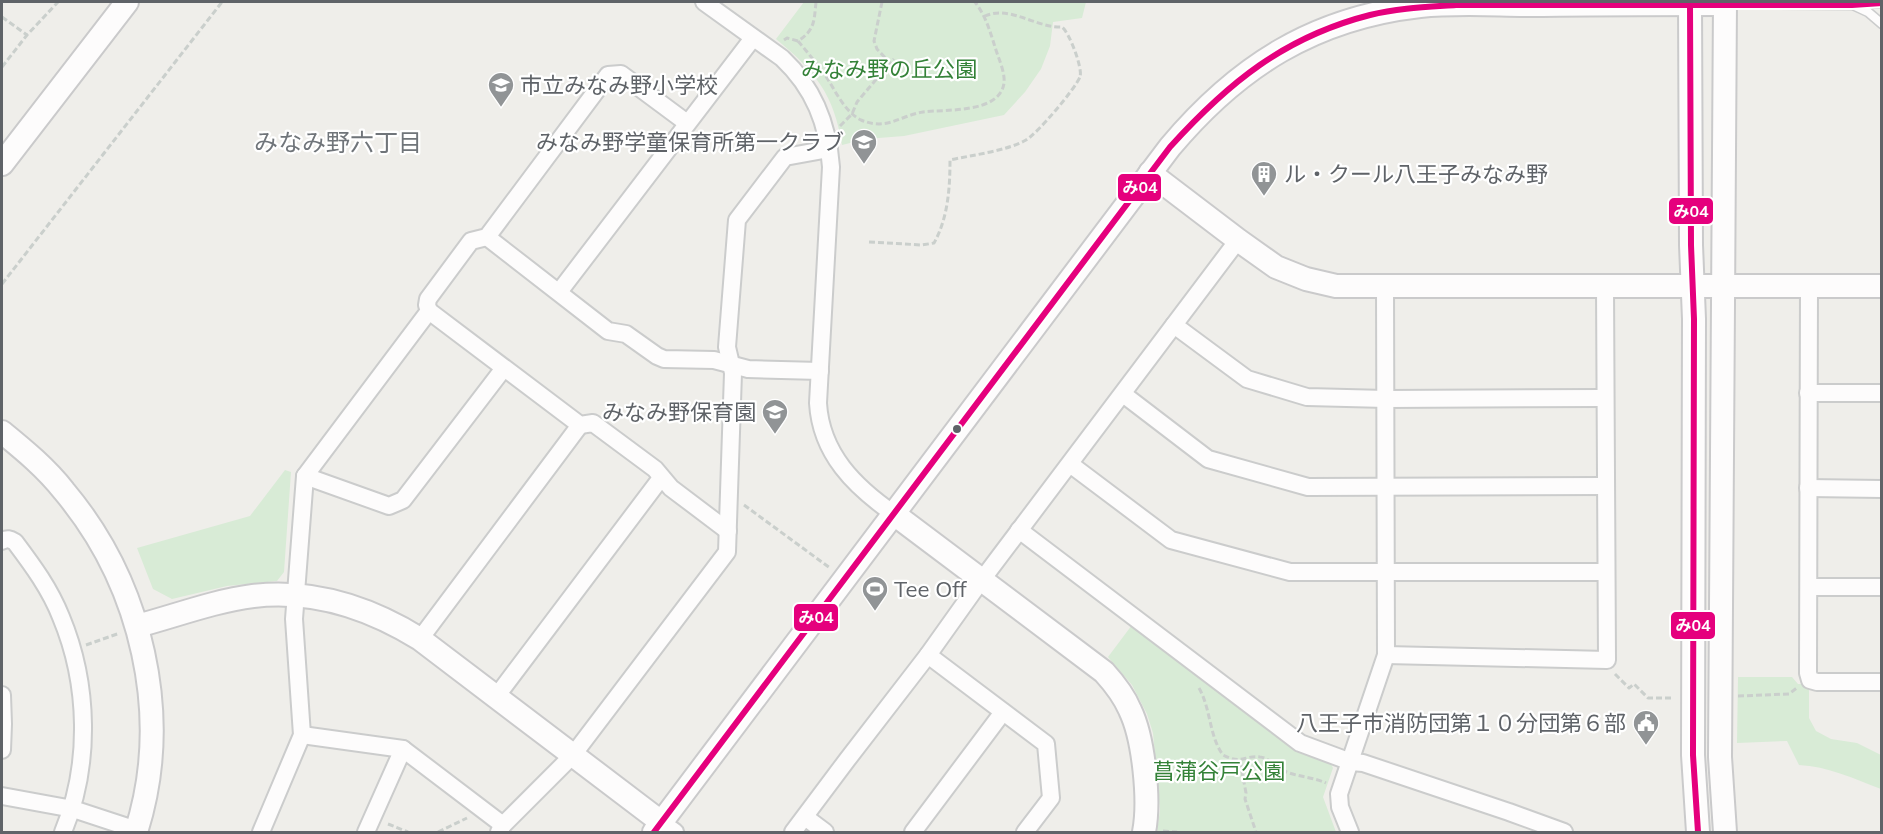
<svg xmlns="http://www.w3.org/2000/svg" width="1883" height="834" font-family="Mulish,'Noto Sans JP',sans-serif">
<style>
.green{fill:#d8ebd6}
.lines{fill:none;stroke-linecap:round;stroke-linejoin:round}
.lane-casing{stroke:#cbcccc;stroke-width:11}
.street-casing{stroke:#cbcccc;stroke-width:20}
.secondary-casing{stroke:#cacacb;stroke-width:26}
.path{stroke:#cacfcc;stroke-width:3;stroke-dasharray:6 3;stroke-linecap:butt}
.lane{stroke:#fdfcfc;stroke-width:8}
.street{stroke:#fdfcfc;stroke-width:16}
.secondary{stroke:#fdfcfc;stroke-width:22}
.bus-1-casing{stroke:#fff;stroke-width:10}
.bus-1{stroke:#e5007d;stroke-width:6}
.bus-dot{fill:#5f6368;stroke:#fff;stroke-width:2}
.labels{text-anchor:middle;dominant-baseline:central;stroke-width:4.5;stroke-linejoin:round;paint-order:stroke}
.park-label{font-size:22px;fill:#348238;stroke:#fff}
.poi-label{font-size:22px;fill:#5f6368;stroke:#fff;text-anchor:start}
.neighbourhood-label{font-size:24px;fill:#70757a;stroke:#fff}
.line-badge{stroke:#fff;stroke-width:2}
.badge-label{font-size:16px;text-anchor:middle;font-weight:bold;fill:#fff}
</style>
<rect width="100%" height="100%" fill="#efeeea"/>
<g class="green">
<path d="M804,2H1086L1082,18L1053,22L1050,46L1041,69L1025,92L1004,115L904,136L866,139L842,145C834,94 815,71 776,39Z"/>
<path d="M285,470L291,472L284,572L277,581L227,586L172,599L153,589L137,548L250,516Z"/>
<path d="M1132,625L1329,760L1333,768L1323,797L1336,832H1157L1160,810L1153,733L1147,714L1132,685L1108,657Z"/>
<path d="M1738,677H1792L1798,684H1809V718L1816,731L1831,739L1857,743L1881,755V789C1855,779 1827,766 1799,765L1787,741L1737,743Z"/>
</g>
<g class="lines">
<g class="lane-casing">
<g id="lane">
<path d="M1726,4L1852,5L1882,3"/>
<path d="M1855,6L1868,12L1882,24"/>
</g>
</g>
<g class="street-casing">
<g id="street">
<path d="M704,2L782,58C814,88 828,124 831,167L818,403C821,454 855,487 894,514"/>
<path d="M487,237L608,331L626,334L657,356L664,359L714,360L748,369L820,371"/>
<path d="M1809,286L1808,673L1810,680L1817,682H1882"/>
<path d="M559,292L753,38"/>
<path d="M429,311L580,425L593,423L655,469L671,488L728,531"/>
<path d="M1174,325L1247,379L1307,397L1386,399L1605,398"/>
<path d="M1808,393H1882"/>
<path d="M1123,394L1208,459L1308,487L1606,486"/>
<path d="M1070,464L1171,540L1290,572H1606"/>
<path d="M305,476L389,506L403,500L504,368"/>
<path d="M1808,488L1882,489"/>
<path d="M1019,530L1300,743L1351,762L1363,763L1509,812L1564,832"/>
<path d="M2,541C7,538 10,539 15,542C33,566 50,589 61,617C89,684 91,765 63,832"/>
<path d="M1809,587H1882"/>
<path d="M420,639L580,425"/>
<path d="M928,655L1046,744L1051,798L1025,832"/>
<path d="M1386,655L1607,660L1605,287"/>
<path d="M2,695L3,724L2,750"/>
<path d="M496,697L661,478"/>
<path d="M302,735L403,749L503,825"/>
<path d="M2,796L73,809L137,830"/>
<path d="M805,817L825,832"/>
<path d="M661,822L675,832"/>
<path d="M261,832L302,735L294,619L305,476L429,311L427,305L428,299L471,241L487,237L608,75L621,74L687,123"/>
<path d="M366,832L403,749"/>
<path d="M499,832L503,825L573,755L727,552L733,373L727,347L737,220L785,157L829,149"/>
<path d="M793,832L847,760L928,655L975,589L1238,240"/>
<path d="M913,832L1003,712"/>
<path d="M1350,832L1340,807L1339,794L1386,655L1385,286"/>
</g>
</g>
<g class="secondary-casing">
<g id="secondary">
<path d="M1690,2L1691,245L1694,319L1693,755L1698,832"/>
<path d="M1725,2L1720,757L1725,832"/>
<path d="M2,164L127,2"/>
<path d="M1150,173L1238,240L1276,267L1306,279L1336,286H1882"/>
<path d="M2,432C24,450 46,468 64,491C142,584 173,716 136,832"/>
<path d="M894,514L1104,672C1114,683 1124,696 1130,710C1144,739 1150,801 1144,832"/>
<path d="M137,626C175,616 214,601 253,596C313,589 370,608 420,639L661,822"/>
<path d="M654,832L1170,147C1238,66 1314,18 1420,6C1458,2 1496,5 1534,5C1597,4 1661,4 1725,4"/>
</g>
</g>
<g class="path">
<path d="M882,2L874,41L877,49L890,63L894,59"/>
<path d="M2,17L27,35"/>
<path d="M784,40L787,38L798,41C815,30 814,21 816,2"/>
<path d="M798,41C808,53 818,65 827,78C836,92 845,112 861,120C887,131 899,116 923,112C945,109 1000,114 1004,83C1005,75 1001,64 998,56C991,36 988,19 975,2"/>
<path d="M2,67L27,35L58,2"/>
<path d="M840,126L852,114L857,102L890,63"/>
<path d="M869,242L922,245L934,243C948,218 950,188 950,160C972,155 1007,151 1026,140C1037,134 1075,89 1080,77C1083,68 1069,32 1062,27C1036,28 1010,5 985,16"/>
<path d="M2,284L222,2"/>
<path d="M744,505L830,568"/>
<path d="M86,645L120,633"/>
<path d="M1615,674L1629,688L1634,684L1648,698H1674"/>
<path d="M1199,688C1211,709 1209,736 1223,755C1242,765 1244,755 1260,757C1270,758 1276,768 1284,771C1298,777 1313,777 1326,783"/>
<path d="M1738,696L1789,694L1798,687"/>
<path d="M1240,761L1246,793L1245,799L1256,832"/>
<path d="M388,824L408,832"/>
<path d="M1163,831L1177,832"/>
<path d="M438,832L467,818"/>
</g>
<use href="#lane" class="lane"/>
<use href="#street" class="street"/>
<use href="#secondary" class="secondary"/>
<g class="bus-1-casing">
<g id="bus-1">
<path d="M1690,4L1691,245L1694,319L1693,755L1698,832"/>
<path d="M654,832L1170,147C1228,83 1284,37 1370,15C1398,8 1427,7 1456,5H1852L1882,3"/>
</g>
</g>
<use href="#bus-1" class="bus-1"/>
</g>
<defs>
<g id="school-pin" transform="scale(1.35)"><path d="M0 17L-7.5 6A9.5 9.5 0 1 1 7.5 6Z" fill="#919496" stroke="#fff"/><path d="M0-5L7-2L0 1L-7-2ZM-4 1L0 2.5L4 1V4Q0 6-4 4Z" fill="#fff"/></g>
<g id="building-pin" transform="scale(1.35)"><path d="M0 17L-7.5 6A9.5 9.5 0 1 1 7.5 6Z" fill="#919496" stroke="#fff"/><path d="M-4-6H4V6H1V3H-1V6H-4ZM-2.5-4.3h1.7v1.8h-1.7ZM.8-4.3h1.7v1.8H.8ZM-2.5-1h1.7V.8h-1.7ZM.8-1h1.7V.8H.8Z" fill="#fff"/></g>
<g id="stadium-pin" transform="scale(1.35)"><path d="M0 17L-7.5 6A9.5 9.5 0 1 1 7.5 6Z" fill="#919496" stroke="#fff"/><path d="M0-5a6.5 5 0 1 0 0 10a6.5 5 0 1 0 0-10ZM-3.5-1.8h7v3.6h-7Z" fill="#fff"/></g>
<g id="civic-pin" transform="scale(1.35)"><path d="M0 17L-7.5 6A9.5 9.5 0 1 1 7.5 6Z" fill="#919496" stroke="#fff"/><path d="M-.6-6.5H3V-4.5H.6V-3L4-1V1h2V6H-6V1h2V-1L-.6-3ZM-1.2 2.5V6h2.4V2.5Z" fill="#fff"/></g>
</defs>
<g fill-rule="evenodd">
<use href="#school-pin" x="501" y="85"/>
<use href="#school-pin" x="864" y="142"/>
<use href="#building-pin" x="1264" y="174"/>
<use href="#school-pin" x="775" y="412"/>
<use href="#stadium-pin" x="875" y="589"/>
<use href="#civic-pin" x="1646" y="723"/>
</g>
<circle class="bus-dot" cx="957" cy="429" r="5"/>
<g class="labels">
<g class="park-label">
<text x="889" y="69">みなみ野の丘公園</text>
<text x="1219" y="771">菖蒲谷戸公園</text>
</g>
<g class="poi-label">
<text x="520" y="85">市立みなみ野小学校</text>
<text x="844" y="142" text-anchor="end">みなみ野学童保育所第一クラブ</text>
<text x="1284" y="174">ル・クール八王子みなみ野</text>
<text x="756" y="412" text-anchor="end">みなみ野保育園</text>
<text x="894" y="589">Tee Off</text>
<text x="1626" y="723" text-anchor="end">八王子市消防団第１０分団第６部</text>
</g>
<g class="neighbourhood-label">
<text x="338" y="142">みなみ野六丁目</text>
</g>
</g>
<g class="line-badge">
<rect x="1117" y="173" width="45" height="29" rx="6" fill="#e5007d"/>
<rect x="1668" y="197" width="46" height="28" rx="6" fill="#e5007d"/>
<rect x="793" y="603" width="46" height="29" rx="6" fill="#e5007d"/>
<rect x="1670" y="611" width="46" height="29" rx="6" fill="#e5007d"/>
</g>
<g class="badge-label">
<text x="1140" y="193">み04</text>
<text x="1691" y="217">み04</text>
<text x="816" y="623">み04</text>
<text x="1693" y="631">み04</text>
</g>
<rect width="1883" height="834" fill="none" stroke="#5f6368" stroke-width="6"/>
</svg>
